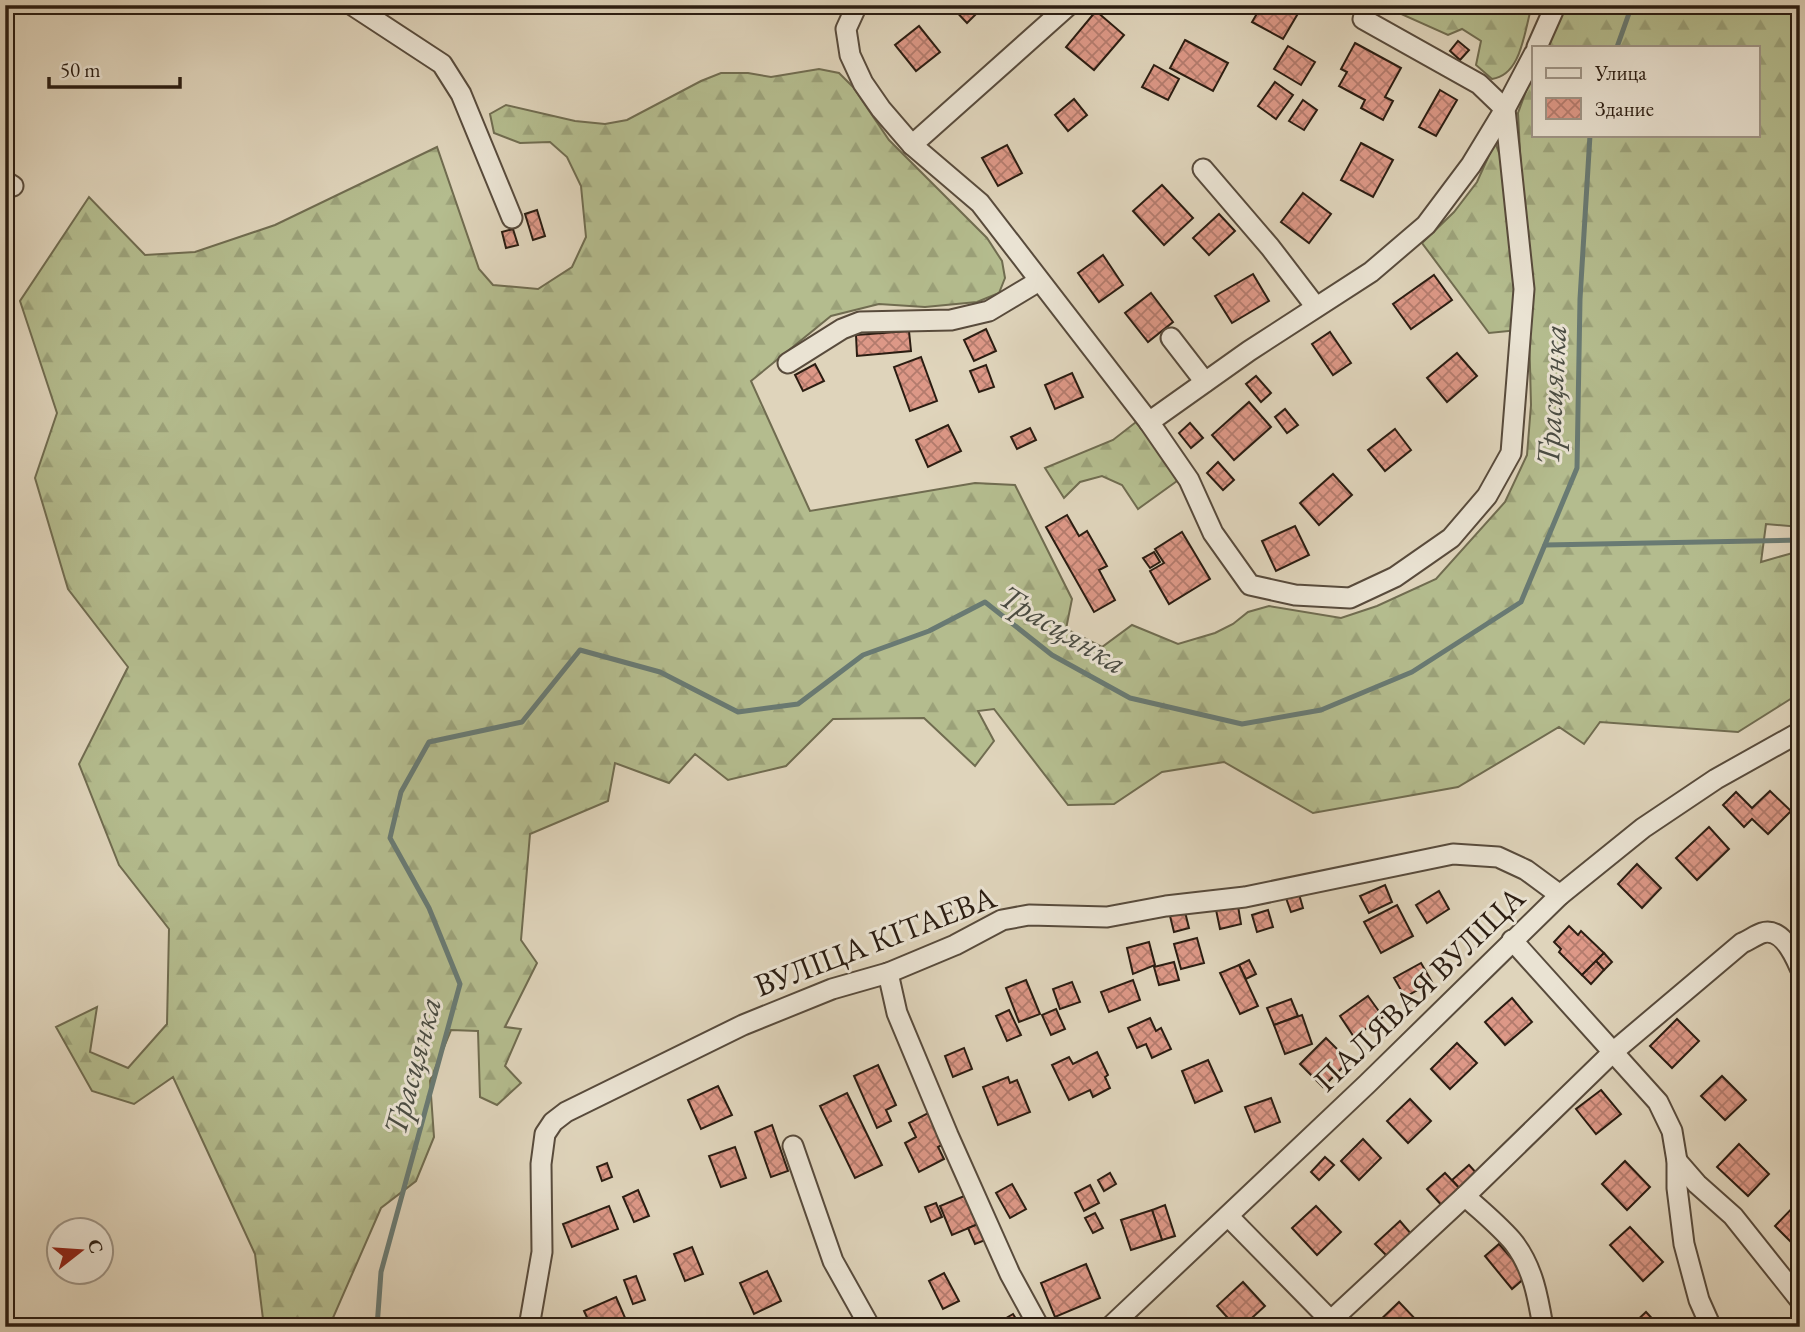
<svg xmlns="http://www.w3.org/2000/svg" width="1805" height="1332" font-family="'EB Garamond',serif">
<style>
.forest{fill:url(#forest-firs);stroke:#706c50;stroke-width:2}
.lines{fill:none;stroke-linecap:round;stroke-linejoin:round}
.stream{stroke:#697a73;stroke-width:5}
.building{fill:url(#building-cross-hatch);stroke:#2b1d12;stroke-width:2}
.minor-casing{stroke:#584b3c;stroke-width:23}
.minor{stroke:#eae3d3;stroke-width:19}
.labels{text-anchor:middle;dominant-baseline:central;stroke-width:6;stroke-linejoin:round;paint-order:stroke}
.street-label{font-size:32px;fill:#2b1d12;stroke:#eae3d3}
.water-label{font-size:33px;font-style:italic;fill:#4a4c43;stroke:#eae3d3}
</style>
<defs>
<pattern id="forest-firs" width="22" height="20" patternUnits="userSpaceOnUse" patternTransform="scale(1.75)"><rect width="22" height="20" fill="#b4bc8e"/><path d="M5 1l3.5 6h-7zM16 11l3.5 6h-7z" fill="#9ba179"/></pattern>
<pattern id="building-cross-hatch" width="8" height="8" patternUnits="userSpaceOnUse" patternTransform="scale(1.75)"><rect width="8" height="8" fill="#dd9887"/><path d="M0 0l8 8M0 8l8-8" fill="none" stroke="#b37b6d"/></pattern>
</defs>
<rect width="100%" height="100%" fill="#dfd4bb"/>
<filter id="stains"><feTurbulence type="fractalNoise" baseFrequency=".00286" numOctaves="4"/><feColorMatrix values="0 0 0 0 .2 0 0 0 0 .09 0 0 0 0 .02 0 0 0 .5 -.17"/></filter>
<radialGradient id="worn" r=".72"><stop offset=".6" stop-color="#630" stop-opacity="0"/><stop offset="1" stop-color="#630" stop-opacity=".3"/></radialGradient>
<g class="forest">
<path d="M1388,5H1530L1531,9C1524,33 1521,75 1492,79L1476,65L1481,41L1462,29L1448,35L1390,9Z"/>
<path d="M1560,5H1800V527L1766,524L1761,562L1796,552L1800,555V693L1738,732L1600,722L1584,744L1559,727L1458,787L1313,813L1224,762L1162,772L1114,804L1068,805L994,709L978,711L994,741L975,766L924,718L833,719L786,766L728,780L695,754L669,783L615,763L608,801L530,834L521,940L537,963L505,1027L521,1029L505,1066L521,1083L497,1105L480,1097L478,1031L451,1030L430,1081L434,1137L416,1181L381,1208L329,1327H264L255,1254L173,1077L134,1104L92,1091L56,1027L97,1007L90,1052L128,1068L167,1024L169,929L119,865L79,764L128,667L68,589L35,478L57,413L20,301L89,197L145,255L195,252L275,225L437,147L479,269L493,285L538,289L572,267L586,237L581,186L567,157L550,142L520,143L494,133L490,114L506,105L575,121L605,124L627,120L701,81L721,73H748L771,77L819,69L839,73L853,87L889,140L987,238L1002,261L1005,278L999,293L977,302L925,307L879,304L831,316L751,381L810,511L975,483L1015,485L1072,599L1066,629L1102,647L1132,625L1178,644L1215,633L1233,624L1248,612L1269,606L1341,618L1377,606L1436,579L1505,502L1527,455L1531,405L1529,329L1489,333L1422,243L1454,212L1477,182L1495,142L1506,172H1521L1518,113L1534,69V135H1758V47H1544Z"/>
<path d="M1136,422L1150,437L1177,481L1138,509L1122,485L1102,476L1080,482L1064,498L1045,468L1113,440Z"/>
</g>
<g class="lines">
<g class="stream">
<path d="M1617,47L1632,5"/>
<path d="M1545,545L1800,540"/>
<path d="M377,1327L381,1272L460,984L429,908L390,838L401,792L429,742L522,722L580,650L660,672L738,712L798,704L863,655L929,631L985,602L1052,655L1130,698L1242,724L1321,710L1412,672L1521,602L1577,468L1580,299L1590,135"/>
</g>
</g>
<g class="building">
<path d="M950,5H985L967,23Z"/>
<path d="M1262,5H1292L1300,10L1283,39L1252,22Z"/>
<path d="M1096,11L1124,35L1094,70L1066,47Z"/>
<path d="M919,26L940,52L916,71L895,45Z"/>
<path d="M1185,40L1228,63L1213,91L1170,68Z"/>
<path d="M1458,41L1469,50L1460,60L1450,51Z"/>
<path d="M1355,43L1401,68L1385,97L1393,101L1383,120L1361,108L1365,100L1339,86L1347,72L1341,69Z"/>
<path d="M1288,46L1315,62L1301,85L1274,69Z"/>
<path d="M1154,65L1179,79L1168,100L1142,87Z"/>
<path d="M1275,82L1293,95L1276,119L1258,106Z"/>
<path d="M1440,90L1457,100L1436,136L1419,127Z"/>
<path d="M1074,99L1087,115L1068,131L1055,115Z"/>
<path d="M1303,100L1317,110L1304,130L1289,121Z"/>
<path d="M1361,143L1393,160L1373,197L1341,180Z"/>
<path d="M1007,145L1022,173L998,186L982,158Z"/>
<path d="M1162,185L1193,218L1164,245L1133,211Z"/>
<path d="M1303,193L1331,214L1309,243L1281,222Z"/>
<path d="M537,210L545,236L533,240L525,214Z"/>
<path d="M1219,214L1235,231L1209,255L1193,238Z"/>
<path d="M513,229L518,245L506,248L502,232Z"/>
<path d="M1103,255L1123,285L1099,302L1078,273Z"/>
<path d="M1253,274L1269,301L1232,323L1215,296Z"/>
<path d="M1434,275L1452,300L1411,329L1393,304Z"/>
<path d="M1151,293L1173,322L1148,342L1125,313Z"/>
<path d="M986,329L996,351L974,361L964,340Z"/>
<path d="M909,331L911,351L857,356L856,335Z"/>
<path d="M1330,332L1351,363L1333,375L1312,344Z"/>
<path d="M1457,353L1477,376L1447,402L1427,378Z"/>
<path d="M921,357L937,401L910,411L894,367Z"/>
<path d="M815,364L824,381L803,391L795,375Z"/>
<path d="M986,365L994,387L979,392L970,371Z"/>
<path d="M1072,373L1083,397L1055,409L1045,385Z"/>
<path d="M1256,376L1271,393L1261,402L1246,384Z"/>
<path d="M1249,402L1271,427L1234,460L1212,435Z"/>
<path d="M1285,409L1298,425L1287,433L1275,417Z"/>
<path d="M1190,423L1203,438L1191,448L1179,433Z"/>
<path d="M948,425L961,451L928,467L916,440Z"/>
<path d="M1030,428L1036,440L1017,449L1011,437Z"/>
<path d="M1395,429L1411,450L1385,471L1368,450Z"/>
<path d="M1218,462L1234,480L1223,490L1207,473Z"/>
<path d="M1333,474L1352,495L1319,525L1300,503Z"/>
<path d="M1067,515L1079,536L1087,531L1107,566L1099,570L1115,600L1094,612L1046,527Z"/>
<path d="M1295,526L1309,555L1276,571L1262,541Z"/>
<path d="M1182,532L1210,579L1169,604L1150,571L1164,563L1155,549Z"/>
<path d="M1154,552L1160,562L1150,568L1143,558Z"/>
<path d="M1770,791L1791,811L1768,834L1752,819L1744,827L1723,805L1736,792L1752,808Z"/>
<path d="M1709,827L1729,849L1697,880L1676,858Z"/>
<path d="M1637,864L1661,888L1642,908L1618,884Z"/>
<path d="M1385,885L1392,902L1369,913L1360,896Z"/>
<path d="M1439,891L1449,909L1427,923L1416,905Z"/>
<path d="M1299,894L1303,908L1291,912L1286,898Z"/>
<path d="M1237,900L1241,924L1220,929L1215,905Z"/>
<path d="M1397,905L1413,936L1381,953L1364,922Z"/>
<path d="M1268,910L1273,927L1257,932L1252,915Z"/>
<path d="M1185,912L1189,928L1174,932L1170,916Z"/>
<path d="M1569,926L1578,935L1581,931L1604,953L1582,975L1559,952L1561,949L1554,942Z"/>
<path d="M1197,938L1204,963L1181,969L1174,944Z"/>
<path d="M1149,942L1155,965L1133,974L1127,948Z"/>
<path d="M1604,953L1612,962L1604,970L1596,961Z"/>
<path d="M1249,960L1256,974L1246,979L1239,965Z"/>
<path d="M1596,961L1604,970L1591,984L1582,975Z"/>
<path d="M1174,962L1179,980L1159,985L1154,967Z"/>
<path d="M1421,963L1432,982L1405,997L1394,978Z"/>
<path d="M1239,965L1258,1006L1240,1014L1220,973Z"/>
<path d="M1026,980L1040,1014L1019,1022L1006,988Z"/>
<path d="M1133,980L1140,1000L1109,1012L1101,992Z"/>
<path d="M1072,982L1080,1002L1060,1009L1053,989Z"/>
<path d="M1368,996L1383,1017L1354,1037L1340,1016Z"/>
<path d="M1512,998L1532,1022L1505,1045L1485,1022Z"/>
<path d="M1291,999L1298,1016L1274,1025L1267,1008Z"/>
<path d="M1056,1009L1065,1029L1051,1035L1042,1015Z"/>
<path d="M1009,1010L1021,1035L1007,1041L996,1016Z"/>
<path d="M1302,1015L1312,1044L1285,1054L1274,1025Z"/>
<path d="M1150,1018L1156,1031L1161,1028L1171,1049L1152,1058L1146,1044L1137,1048L1128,1028Z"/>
<path d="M1677,1019L1699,1041L1672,1068L1650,1046Z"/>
<path d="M1326,1038L1349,1061L1323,1087L1300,1064Z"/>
<path d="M1457,1043L1477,1063L1450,1089L1431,1069Z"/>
<path d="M964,1048L972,1069L953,1077L945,1056Z"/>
<path d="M1097,1052L1108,1075L1105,1077L1110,1088L1093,1097L1090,1090L1069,1100L1052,1065L1069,1057L1073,1064Z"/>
<path d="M1208,1060L1222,1091L1195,1103L1182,1071Z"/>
<path d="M878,1065L896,1105L886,1110L891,1121L877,1128L854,1076Z"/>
<path d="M1722,1076L1746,1100L1725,1120L1701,1096Z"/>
<path d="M1008,1077L1010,1083L1017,1080L1030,1112L998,1125L983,1087Z"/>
<path d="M718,1086L732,1115L701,1129L688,1100Z"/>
<path d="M1601,1090L1621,1114L1596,1134L1576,1109Z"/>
<path d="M847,1093L882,1165L855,1178L820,1106Z"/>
<path d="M1271,1098L1280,1122L1255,1132L1245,1107Z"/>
<path d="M1410,1099L1431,1121L1408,1143L1387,1121Z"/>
<path d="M932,1111L948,1142L938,1147L944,1159L919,1172L905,1143L916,1137L909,1123Z"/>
<path d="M772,1125L788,1171L771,1177L755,1132Z"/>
<path d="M1363,1139L1381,1158L1359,1180L1341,1161Z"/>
<path d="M1739,1144L1769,1174L1748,1196L1717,1167Z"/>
<path d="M735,1147L746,1178L721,1187L709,1156Z"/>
<path d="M1325,1157L1334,1165L1319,1180L1311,1172Z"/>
<path d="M1625,1161L1650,1187L1627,1210L1602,1184Z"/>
<path d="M607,1163L612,1177L602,1181L597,1167Z"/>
<path d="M1469,1165L1479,1176L1462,1191L1452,1180Z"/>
<path d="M1110,1173L1116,1184L1104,1191L1098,1180Z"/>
<path d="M1445,1173L1462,1191L1444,1208L1427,1189Z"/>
<path d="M1012,1184L1026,1209L1010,1218L996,1193Z"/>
<path d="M1090,1185L1099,1203L1084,1211L1075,1193Z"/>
<path d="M638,1190L649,1216L634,1222L623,1197Z"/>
<path d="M969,1194L981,1223L952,1235L940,1206Z"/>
<path d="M1798,1202L1800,1237L1793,1244L1775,1226Z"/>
<path d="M936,1203L942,1217L931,1222L925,1207Z"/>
<path d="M1165,1205L1175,1236L1162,1240L1152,1210Z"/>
<path d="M609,1206L618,1229L572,1247L563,1224Z"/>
<path d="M1316,1206L1341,1232L1317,1255L1292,1228Z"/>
<path d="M1152,1210L1162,1240L1131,1250L1121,1220Z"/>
<path d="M1095,1213L1103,1228L1093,1233L1085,1218Z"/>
<path d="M1400,1221L1412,1235L1388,1257L1375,1244Z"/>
<path d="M981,1223L988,1239L975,1244L968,1228Z"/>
<path d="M1630,1227L1663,1262L1643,1281L1610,1245Z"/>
<path d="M1499,1244L1527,1276L1512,1289L1485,1256Z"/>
<path d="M692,1247L703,1274L685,1281L674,1254Z"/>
<path d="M1086,1264L1100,1298L1055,1317L1041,1283Z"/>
<path d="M767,1271L781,1301L754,1314L740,1283Z"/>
<path d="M944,1273L959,1301L943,1309L929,1281Z"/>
<path d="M636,1276L645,1300L633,1304L624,1280Z"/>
<path d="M1243,1282L1265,1306L1242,1327H1236L1217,1306Z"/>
<path d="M616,1297L629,1327H605L603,1321L591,1326L584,1311Z"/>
<path d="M1399,1302L1421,1325L1375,1327L1374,1326Z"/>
<path d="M1646,1312L1660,1327H1630Z"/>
<path d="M1013,1314L1021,1327H991Z"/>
</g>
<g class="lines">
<g class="minor-casing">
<g id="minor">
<path d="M352,5L442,64L461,94L512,218"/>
<path d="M857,5L846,29L850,55L863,83L881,109L912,145L980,203L1149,422L1189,480L1213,533L1250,585L1295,595L1350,598L1395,577L1451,538L1487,496L1511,453L1524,289L1505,109L1534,54"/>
<path d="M1537,47L1553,11L1552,5"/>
<path d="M912,145L1069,5"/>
<path d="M1203,169L1270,247L1316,307"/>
<path d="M5,181L13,186"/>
<path d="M1171,338L1205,382"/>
<path d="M788,363L842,329L860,322L951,320L989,311L1039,281"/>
<path d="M1149,422L1249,351L1371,272L1426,225L1471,165L1505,109L1479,84L1363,19"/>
<path d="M1512,940L1658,1102L1672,1131L1677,1161V1188L1684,1244L1699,1300L1711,1327"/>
<path d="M888,973L897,1013L948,1135L1010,1274L1039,1327"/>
<path d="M793,1146L833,1261L870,1327"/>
<path d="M1677,1161L1697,1184L1733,1216L1800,1300"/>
<path d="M1465,1196C1481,1211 1500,1226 1514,1243C1533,1268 1538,1297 1543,1327"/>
<path d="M1228,1216L1337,1327"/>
<path d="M529,1327L542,1252L541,1164L545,1134L553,1122L566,1112L743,1025L832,989L888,973L955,945L1002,920L1029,915L1107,917L1166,906L1245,897L1453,854L1498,857L1526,870L1560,895"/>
<path d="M1110,1327L1367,1084L1560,895L1643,828L1716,779L1800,732"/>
<path d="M1324,1327L1465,1196L1613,1052L1742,943C1749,940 1756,935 1762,933C1781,927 1794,954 1800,968"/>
</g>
</g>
<use href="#minor" class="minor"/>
</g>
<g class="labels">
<g class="street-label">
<text transform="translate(875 941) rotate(-21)">ВУЛІЦА КІТАЕВА</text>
<text transform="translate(1419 989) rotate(-44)">ПАЛЯВАЯ ВУЛІЦА</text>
</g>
<g class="water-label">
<text transform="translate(1551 395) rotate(-87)">Трасцянка</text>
<text transform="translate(1063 629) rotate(31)">Трасцянка</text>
<text transform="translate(412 1066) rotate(-75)">Трасцянка</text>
</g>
</g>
<rect width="1805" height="1332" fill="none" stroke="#dfd4bb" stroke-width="28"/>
<rect x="7" y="7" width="1791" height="1318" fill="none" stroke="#2b1d12" stroke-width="3.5"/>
<rect x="14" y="14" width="1777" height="1304" fill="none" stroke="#2b1d12" stroke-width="2"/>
<rect x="1532" y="46" width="228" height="91" fill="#eae3d3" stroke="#9e9486" stroke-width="2"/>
<rect x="1546" y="68" width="35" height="10" fill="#eae3d3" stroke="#9e9486" stroke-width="2"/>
<text x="1595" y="80" font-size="21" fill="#2b1d12">Улица</text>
<rect x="1546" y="98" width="35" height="21" fill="url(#building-cross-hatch)" stroke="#9e9486" stroke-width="2"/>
<text x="1595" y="116" font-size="21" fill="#2b1d12">Здание</text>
<g transform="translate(80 1251) rotate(73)"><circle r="33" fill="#eae3d3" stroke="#9e9486" stroke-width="2"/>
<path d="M0-5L12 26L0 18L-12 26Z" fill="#8f2418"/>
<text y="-10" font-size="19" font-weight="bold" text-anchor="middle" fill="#2b1d12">С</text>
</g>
<path d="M49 77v10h131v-10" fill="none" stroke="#2b1d12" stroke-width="3.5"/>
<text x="60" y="77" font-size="21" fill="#2b1d12" stroke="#eae3d3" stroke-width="5" paint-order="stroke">50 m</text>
<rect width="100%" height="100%" filter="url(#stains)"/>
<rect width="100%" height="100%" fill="url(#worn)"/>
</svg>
